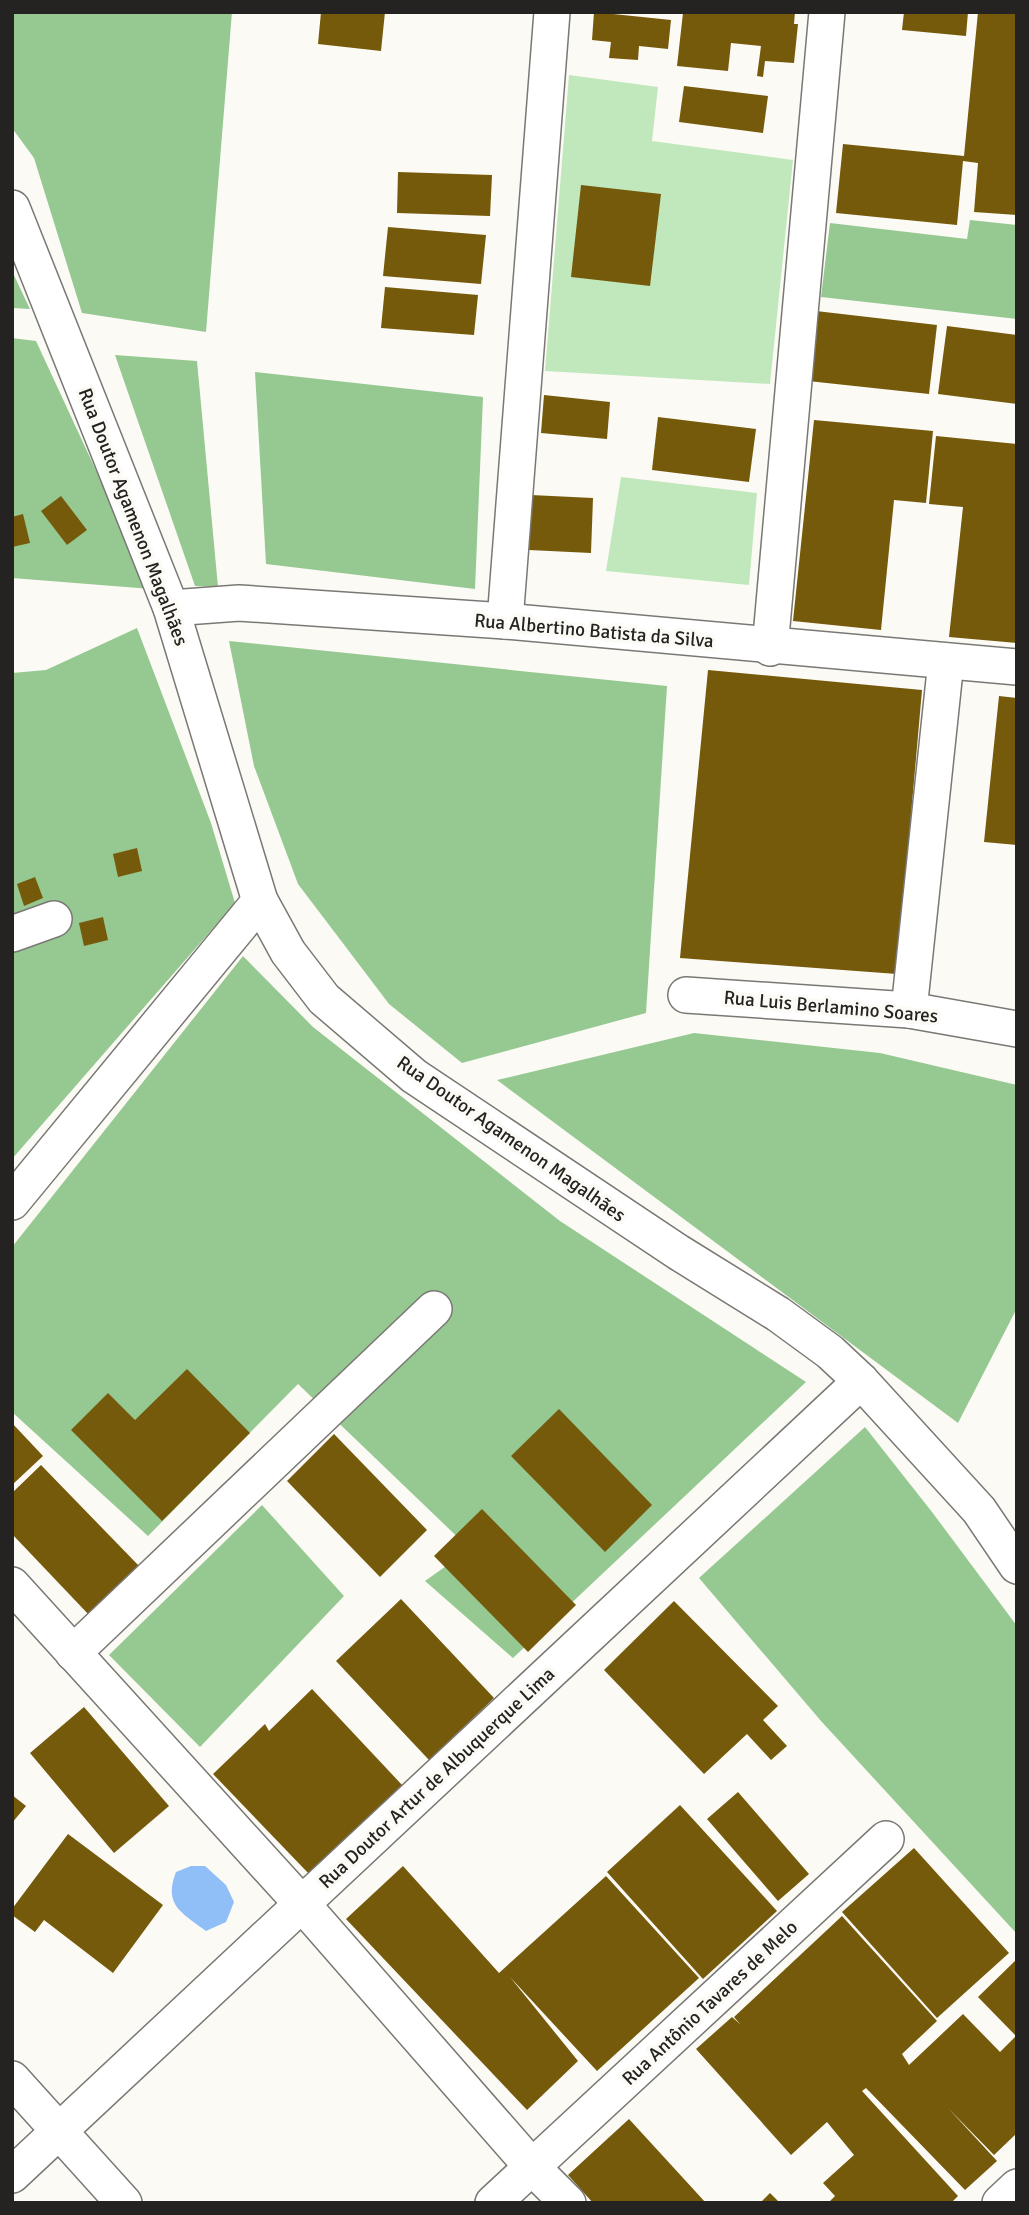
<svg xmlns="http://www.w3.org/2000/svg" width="1029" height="2215" font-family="Signika,sans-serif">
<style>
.green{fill:#c1e8bd}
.forest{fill:#96c992}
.water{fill:#90bff7}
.building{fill:#755a0b}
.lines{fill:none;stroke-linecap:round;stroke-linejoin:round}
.minor-casing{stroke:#7a7874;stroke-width:38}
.minor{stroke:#fff;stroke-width:35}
.labels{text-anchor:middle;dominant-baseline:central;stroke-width:7;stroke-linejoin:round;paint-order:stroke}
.street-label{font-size:19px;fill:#242321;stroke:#fcfaf5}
</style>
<rect width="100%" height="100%" fill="#fcfaf5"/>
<g class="green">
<path d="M569,75L658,87L652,141L793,160L770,384L545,371Z"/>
<path d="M621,477L757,493L749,585L606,571Z"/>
</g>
<g class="forest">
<path d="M12,12H232L206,332L82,313L34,158L12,128Z"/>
<path d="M970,220L1017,225V319L821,297L830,223L967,239Z"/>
<path d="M12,271L30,309L12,308Z"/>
<path d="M12,338L36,341L151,589L12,578Z"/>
<path d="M115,355L197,361L218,587L195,586Z"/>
<path d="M255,372L483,397L475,589L266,564Z"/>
<path d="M137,628L211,823L235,903L12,1159V673L46,670Z"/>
<path d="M229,641L667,686L646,1013L462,1063L389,1004L298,884L254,766Z"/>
<path d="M243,956L313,1027L560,1221L806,1382L513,1658L425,1581L470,1549L298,1384L148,1536L12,1412V1247Z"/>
<path d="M694,1033L880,1053L1017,1085V1308L958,1423L497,1080Z"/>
<path d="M865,1427L932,1512L1017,1626V1934L821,1721L699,1578Z"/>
<path d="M262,1505L344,1596L200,1747L109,1655Z"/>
</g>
<path class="water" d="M191,1866H205L226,1885L234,1902L226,1922L206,1931C182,1913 163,1905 176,1872Z"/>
<g class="building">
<path d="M321,12H385L381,51L318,44Z"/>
<path d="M594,12L671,20L668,49L639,46L638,60L609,58L611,42L592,40Z"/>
<path d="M706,12H795L794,24H798L794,63L765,61L763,77L757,76L761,46L731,43L728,71L677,66L683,13Z"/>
<path d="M904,12H968L966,36L902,30Z"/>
<path d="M978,12H1017V215L974,212L978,163L963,161L957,225L836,213L843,144L964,156Z"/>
<path d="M684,86L768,96L763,133L679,122Z"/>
<path d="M398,172L492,175L490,216L397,213Z"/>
<path d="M581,185L661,194L650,286L571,277Z"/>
<path d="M388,227L486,235L481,284L383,276Z"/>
<path d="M385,287L478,295L474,335L381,328Z"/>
<path d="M816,311L937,325L929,394L808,381Z"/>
<path d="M947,326L1017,335V404L938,394Z"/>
<path d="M544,395L610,402L607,439L541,433Z"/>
<path d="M658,417L756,429L749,482L652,470Z"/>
<path d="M814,420L933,431L926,503L894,500L881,630L793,621Z"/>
<path d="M936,436L1017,444V643L949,637L963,507L929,504Z"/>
<path d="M531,495L593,498L591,553L529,550Z"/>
<path d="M61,496L87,530L67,545L41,511Z"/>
<path d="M23,514L30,543L12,547V517Z"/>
<path d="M708,670L922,690L897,974L680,958Z"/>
<path d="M999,696L1017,698V845L984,842Z"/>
<path d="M137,848L142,871L118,877L113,854Z"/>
<path d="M35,877L43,898L24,906L17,884Z"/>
<path d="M103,917L108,940L84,946L79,923Z"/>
<path d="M187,1369L250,1433L162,1521L71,1430L108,1393L135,1420Z"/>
<path d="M559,1409L652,1505L605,1552L511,1456Z"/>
<path d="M12,1423L43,1456L12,1485Z"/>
<path d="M334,1434L427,1530L380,1577L287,1481Z"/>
<path d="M41,1465L140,1567L90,1616L12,1534V1493Z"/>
<path d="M482,1509L576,1605L528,1652L434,1556Z"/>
<path d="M401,1599L494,1698L429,1760L336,1661Z"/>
<path d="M674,1601L778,1706L763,1720L787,1746L771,1760L747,1734L704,1774L604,1670Z"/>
<path d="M312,1689L403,1786L311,1876L213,1774L265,1724L269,1731Z"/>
<path d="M84,1707L169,1806L114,1853L30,1753Z"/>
<path d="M738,1792L809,1874L778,1901L707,1819Z"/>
<path d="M12,1795L26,1806L12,1823Z"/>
<path d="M680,1805L777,1911L703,1979L607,1872Z"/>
<path d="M68,1834L163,1905L113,1973L44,1920L35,1932L12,1915V1909Z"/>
<path d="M914,1848L1009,1953L937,2018L842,1912Z"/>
<path d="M403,1866L499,1973L606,1876L699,1978L597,2071L510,1977L578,2061L527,2110L346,1919Z"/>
<path d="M842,1916L937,2021L902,2054L909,2065L963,2014L1000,2052L1016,2036L978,1997L1017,1959V2133L994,2155L948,2108L997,2161L965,2190L866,2088L862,2091L958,2196L951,2203H828L835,2196L823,2183L854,2155L827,2122L791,2155L696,2049L732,2017L740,2024L734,2017Z"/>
<path d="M629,2119L706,2203H593L568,2175Z"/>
<path d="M770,2193L780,2203H760Z"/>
</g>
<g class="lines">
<g class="minor-casing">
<g id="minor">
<path d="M12,208L171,608L260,901L288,952L324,999L414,1076L678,1252L778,1314L830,1352L861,1381L979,1510L1017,1566"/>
<path d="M171,608L239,603L505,621L1017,667"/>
<path d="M505,621L552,12"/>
<path d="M770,648L827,12"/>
<path d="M12,934L54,919"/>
<path d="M686,995L909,1010L1017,1029"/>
<path d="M909,1010L946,661"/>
<path d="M12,1202L260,901"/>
<path d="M12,1585L302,1904L533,2168L568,2203"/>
<path d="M73,1653L434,1309"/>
<path d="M12,2079L124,2203"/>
<path d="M12,2175L861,1381"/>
<path d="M493,2203L886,1839"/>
<path d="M1000,2203L1017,2187"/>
</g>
</g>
<use href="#minor" class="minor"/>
</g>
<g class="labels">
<g class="street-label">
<text transform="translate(133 517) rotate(69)">Rua Doutor Agamenon Magalhães</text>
<text transform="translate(594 631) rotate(5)">Rua Albertino Batista da Silva</text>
<text transform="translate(831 1007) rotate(5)">Rua Luis Berlamino Soares</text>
<text transform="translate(511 1139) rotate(35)">Rua Doutor Agamenon Magalhães</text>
<text transform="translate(437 1778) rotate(-43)">Rua Doutor Artur de Albuquerque Lima</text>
<text transform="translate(710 2003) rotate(-43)">Rua Antônio Tavares de Melo</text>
</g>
</g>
<rect width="1029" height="2215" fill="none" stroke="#242321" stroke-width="28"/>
</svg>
